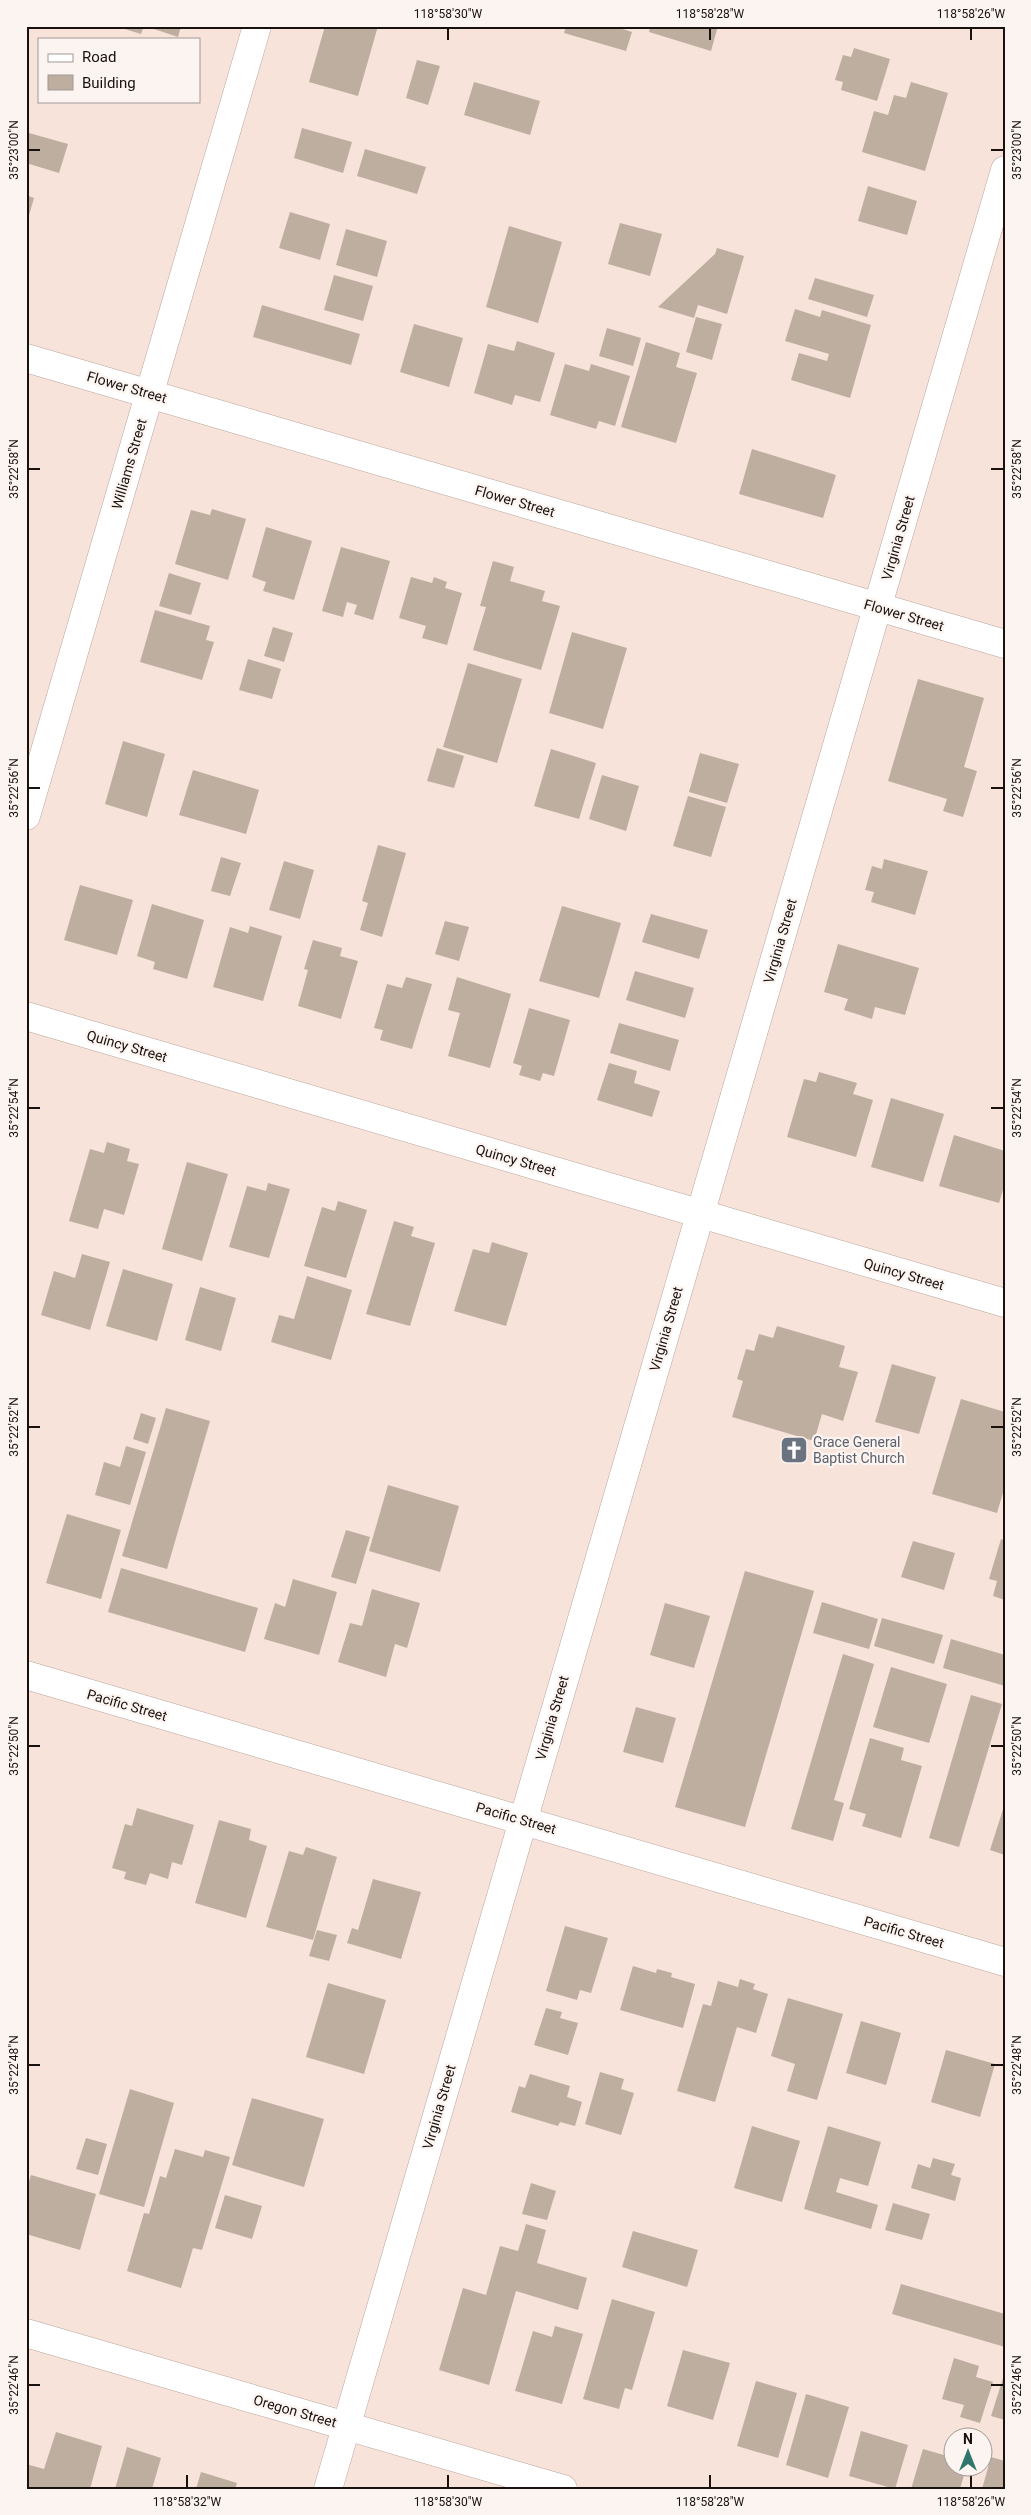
<svg xmlns="http://www.w3.org/2000/svg" width="1031" height="2515" font-family="Roboto,sans-serif">
<style>
.building{fill:#bdaea0}
.lines{fill:none;stroke-linecap:round;stroke-linejoin:round}
.minor-casing{stroke:#b9a59d;stroke-width:29}
.minor{stroke:#fff;stroke-width:28}
.ticks{fill:none;stroke:#18110e;stroke-width:2}
.labels{text-anchor:middle;dominant-baseline:central;stroke-width:4.5;stroke-linejoin:round;paint-order:stroke}
.street-label{font-size:14px;fill:#18110e;stroke:#fcf4f0}
.worship-label{font-size:14px;fill:#5b616d;stroke:#fcf4f0;text-anchor:start}
.neatline{fill:none;stroke:#18110e;stroke-width:2}
.ticks-label{font-size:12px;text-anchor:middle;fill:#18110e}
</style>
<rect width="100%" height="100%" fill="#f8e3da"/>
<g class="building">
<path d="M115,26H144L141,34Z"/>
<path d="M145,26H181L178,37Z"/>
<path d="M325,26H378L358,96L309,82Z"/>
<path d="M566,26H613L632,32L626,51L564,33Z"/>
<path d="M650,26H718L711,51L649,32Z"/>
<path d="M854,48L890,59L877,101L841,90L843,82L835,80L843,55L851,57Z"/>
<path d="M417,60L440,66L428,105L406,98Z"/>
<path d="M474,82L540,101L530,135L464,115Z"/>
<path d="M911,82L948,93L925,171L862,152L874,111L888,115L894,95L906,98Z"/>
<path d="M302,128L352,142L343,173L294,158Z"/>
<path d="M29,133L68,144L59,173L26,163V143Z"/>
<path d="M365,149L426,167L417,194L357,176Z"/>
<path d="M868,186L917,201L907,235L858,221Z"/>
<path d="M26,195L34,198L27,222H26Z"/>
<path d="M290,212L330,224L320,260L279,248Z"/>
<path d="M620,223L662,234L650,276L608,264Z"/>
<path d="M509,226L562,242L538,323L486,307Z"/>
<path d="M346,229L387,241L377,277L336,265Z"/>
<path d="M717,248L744,256L727,314L698,305L694,318L658,307L715,254Z"/>
<path d="M334,275L373,286L363,321L324,310Z"/>
<path d="M815,278L874,295L867,317L808,299Z"/>
<path d="M262,305L360,334L351,365L253,337Z"/>
<path d="M795,309L820,317L822,310L871,325L850,398L791,380L799,353L827,361L829,354L785,341Z"/>
<path d="M696,317L722,324L712,360L686,352Z"/>
<path d="M414,324L463,338L449,387L400,372Z"/>
<path d="M607,328L641,338L633,366L599,356Z"/>
<path d="M517,341L555,353L540,402L515,395L512,405L474,393L488,344L514,351Z"/>
<path d="M646,342L680,353L676,367L697,373L676,443L621,427Z"/>
<path d="M565,364L589,371L591,364L630,376L615,426L599,421L596,429L550,415Z"/>
<path d="M752,449L836,475L823,518L739,494Z"/>
<path d="M212,509L246,519L228,580L175,564L191,510L210,515Z"/>
<path d="M266,527L312,541L294,600L263,591L266,582L252,577Z"/>
<path d="M341,547L390,561L373,620L354,614L357,605L347,602L343,617L322,611Z"/>
<path d="M493,561L514,567L510,581L545,591L542,601L560,606L541,670L473,650L486,607L480,606Z"/>
<path d="M169,573L201,583L191,615L159,606Z"/>
<path d="M411,577L432,583L434,577L447,582L445,588L462,593L447,645L422,638L426,626L399,618Z"/>
<path d="M155,610L210,626L206,640L214,642L202,680L140,662Z"/>
<path d="M273,627L293,633L284,662L264,656Z"/>
<path d="M572,632L627,648L603,729L549,713Z"/>
<path d="M248,659L281,669L272,699L239,690Z"/>
<path d="M468,663L522,679L497,763L443,747Z"/>
<path d="M918,679L984,698L964,767L977,771L963,817L943,811L947,799L888,781Z"/>
<path d="M123,741L165,754L147,817L105,804Z"/>
<path d="M437,748L464,756L454,788L427,781Z"/>
<path d="M551,749L596,763L579,819L534,806Z"/>
<path d="M700,753L739,764L727,803L689,792Z"/>
<path d="M193,770L259,790L246,834L179,815Z"/>
<path d="M602,775L639,786L626,831L589,819Z"/>
<path d="M688,796L726,807L711,857L673,846Z"/>
<path d="M378,845L406,853L382,937L360,930L368,903L362,901Z"/>
<path d="M221,857L241,863L230,896L211,891Z"/>
<path d="M884,859L928,871L915,915L871,902L874,892L865,890L872,866L882,869Z"/>
<path d="M284,861L314,870L300,919L269,910Z"/>
<path d="M80,885L133,900L117,955L64,940Z"/>
<path d="M152,904L204,920L187,979L153,969L155,962L137,956Z"/>
<path d="M562,906L621,923L599,998L539,981Z"/>
<path d="M651,914L708,930L699,959L642,942Z"/>
<path d="M445,921L469,927L459,961L435,954Z"/>
<path d="M250,926L282,936L263,1001L213,987L230,927L248,933Z"/>
<path d="M313,940L342,948L340,956L358,961L341,1019L298,1006L308,970L304,969Z"/>
<path d="M838,944L919,968L905,1015L875,1007L872,1019L844,1010L848,999L824,992Z"/>
<path d="M635,971L694,988L685,1018L626,1000Z"/>
<path d="M406,977L432,984L412,1049L380,1040L383,1030L374,1028L387,984L402,988Z"/>
<path d="M457,977L511,994L490,1068L448,1056L460,1013L448,1010Z"/>
<path d="M529,1008L570,1020L554,1076L543,1073L540,1081L519,1075L522,1066L513,1063Z"/>
<path d="M619,1023L679,1040L670,1071L610,1053Z"/>
<path d="M609,1063L637,1071L634,1083L660,1091L652,1117L597,1100Z"/>
<path d="M819,1072L857,1083L853,1094L873,1100L856,1157L787,1137L804,1079L816,1082Z"/>
<path d="M891,1098L944,1114L923,1182L871,1167Z"/>
<path d="M954,1135L1005,1151V1183L999,1203L939,1186Z"/>
<path d="M107,1142L130,1149L127,1161L139,1164L124,1215L104,1209L98,1229L69,1221L90,1149L104,1153Z"/>
<path d="M187,1162L228,1174L202,1261L162,1249Z"/>
<path d="M268,1183L290,1189L269,1258L229,1247L247,1186L266,1191Z"/>
<path d="M338,1201L367,1210L346,1278L304,1266L322,1207L335,1211Z"/>
<path d="M394,1221L414,1227L411,1236L435,1243L410,1326L366,1314Z"/>
<path d="M492,1242L528,1253L506,1326L454,1311L473,1249L489,1253Z"/>
<path d="M82,1254L110,1262L90,1330L41,1315L54,1271L75,1278Z"/>
<path d="M123,1269L173,1284L157,1341L106,1326Z"/>
<path d="M307,1276L352,1290L331,1360L271,1342L279,1315L294,1319Z"/>
<path d="M200,1287L236,1298L221,1351L185,1340Z"/>
<path d="M777,1326L845,1346L839,1367L858,1372L843,1421L822,1414L814,1441L732,1417L743,1381L737,1379L746,1349L754,1351L759,1334L773,1338Z"/>
<path d="M892,1364L936,1377L919,1434L875,1422Z"/>
<path d="M961,1399L1005,1412V1486L997,1513L932,1494Z"/>
<path d="M166,1408L210,1421L167,1569L122,1556Z"/>
<path d="M141,1413L156,1418L148,1444L133,1439Z"/>
<path d="M126,1446L146,1452L130,1505L95,1495L104,1462L120,1467Z"/>
<path d="M388,1485L459,1506L440,1572L369,1551Z"/>
<path d="M67,1514L121,1530L101,1599L46,1583Z"/>
<path d="M346,1530L370,1537L356,1584L331,1577Z"/>
<path d="M1001,1539L1005,1541V1600L993,1596L997,1581L989,1579Z"/>
<path d="M913,1541L955,1553L944,1590L901,1577Z"/>
<path d="M121,1568L258,1608L245,1652L108,1612Z"/>
<path d="M745,1571L814,1591L745,1827L675,1807Z"/>
<path d="M293,1579L337,1592L319,1655L264,1639L275,1603L285,1607Z"/>
<path d="M372,1589L420,1603L407,1648L395,1644L386,1677L338,1662L350,1623L362,1626Z"/>
<path d="M822,1602L878,1619L869,1649L813,1633Z"/>
<path d="M665,1603L710,1616L694,1668L650,1655Z"/>
<path d="M882,1618L943,1635L934,1664L874,1646Z"/>
<path d="M951,1639L1005,1655V1686L943,1668Z"/>
<path d="M843,1654L874,1664L834,1800L844,1803L833,1841L791,1829Z"/>
<path d="M891,1667L947,1684L929,1743L873,1727Z"/>
<path d="M971,1695L1002,1704L959,1847L929,1838Z"/>
<path d="M636,1707L676,1718L663,1763L623,1752Z"/>
<path d="M870,1738L904,1748L901,1760L922,1766L901,1838L862,1826L866,1814L849,1809Z"/>
<path d="M1005,1803V1855L990,1850Z"/>
<path d="M137,1808L194,1825L182,1865L172,1862L168,1879L150,1873L146,1885L124,1879L126,1872L112,1868L125,1824L132,1826Z"/>
<path d="M219,1820L251,1829L249,1840L267,1846L246,1918L195,1903Z"/>
<path d="M306,1847L337,1857L313,1940L266,1927L289,1851L303,1855Z"/>
<path d="M373,1879L421,1892L401,1959L347,1943L352,1928L358,1930Z"/>
<path d="M565,1926L608,1938L591,1993L580,1990L577,2000L546,1991Z"/>
<path d="M317,1930L337,1935L329,1961L309,1956Z"/>
<path d="M633,1966L656,1973L657,1969L672,1973L671,1977L695,1984L683,2028L620,2010Z"/>
<path d="M740,1979L755,1984L753,1989L768,1994L756,2033L737,2027L715,2102L677,2091L703,2004L711,2006L718,1981L738,1987Z"/>
<path d="M328,1983L386,2000L364,2074L306,2057Z"/>
<path d="M788,1998L843,2014L817,2100L787,2091L795,2064L771,2056Z"/>
<path d="M546,2008L562,2012L560,2018L578,2023L568,2055L534,2045Z"/>
<path d="M861,2021L901,2033L886,2085L846,2073Z"/>
<path d="M946,2050L995,2064L980,2117L931,2102Z"/>
<path d="M600,2072L624,2079L621,2089L634,2093L621,2135L585,2124Z"/>
<path d="M530,2074L570,2086L567,2097L582,2102L575,2126L560,2122L558,2126L511,2112L519,2086L525,2088Z"/>
<path d="M130,2089L174,2103L144,2207L99,2194Z"/>
<path d="M252,2098L324,2119L304,2187L232,2165Z"/>
<path d="M752,2126L800,2141L782,2202L734,2188Z"/>
<path d="M828,2126L881,2142L868,2186L840,2178L836,2192L878,2205L871,2229L804,2209Z"/>
<path d="M86,2138L107,2144L98,2175L76,2169Z"/>
<path d="M175,2149L203,2157L205,2150L230,2157L202,2250L193,2248L181,2288L127,2271L144,2213L149,2214L160,2176L166,2178Z"/>
<path d="M933,2158L955,2164L951,2175L961,2178L955,2201L911,2188L918,2164L930,2168Z"/>
<path d="M31,2175L96,2194L80,2250L26,2234V2191Z"/>
<path d="M531,2183L556,2191L547,2220L522,2214Z"/>
<path d="M225,2195L262,2206L252,2239L215,2228Z"/>
<path d="M893,2203L930,2214L922,2240L885,2230Z"/>
<path d="M526,2224L546,2230L537,2263L587,2278L578,2310L516,2291L489,2385L439,2370L463,2288L486,2295L500,2246L518,2251Z"/>
<path d="M633,2231L698,2250L687,2287L622,2267Z"/>
<path d="M901,2284L1005,2314V2347L892,2314Z"/>
<path d="M612,2299L655,2312L632,2390L625,2388L619,2409L583,2399Z"/>
<path d="M555,2326L583,2334L562,2404L515,2391L533,2331L552,2337Z"/>
<path d="M683,2350L730,2363L713,2420L667,2406Z"/>
<path d="M954,2358L979,2366L976,2377L993,2382L980,2423L960,2417L964,2405L942,2399Z"/>
<path d="M1005,2372V2420L991,2416Z"/>
<path d="M756,2381L797,2393L778,2458L737,2446Z"/>
<path d="M806,2394L849,2407L828,2478L786,2465Z"/>
<path d="M861,2431L908,2445L895,2489L849,2476Z"/>
<path d="M56,2432L102,2446L90,2489H26V2464L44,2469Z"/>
<path d="M127,2447L161,2458L152,2489H115Z"/>
<path d="M923,2449L954,2458V2468H966L960,2489H911Z"/>
<path d="M991,2457L1005,2461V2489H982Z"/>
<path d="M201,2472L237,2483L235,2489H196Z"/>
</g>
<g class="lines">
<g class="minor-casing">
<g id="minor">
<path d="M26,358L1005,644"/>
<path d="M26,816L257,26"/>
<path d="M26,1016L1005,1303"/>
<path d="M26,1675L1005,1962"/>
<path d="M26,2333L563,2489"/>
<path d="M328,2489L1005,170"/>
</g>
</g>
<use href="#minor" class="minor"/>
</g>
<path class="ticks" d="M448,28V40M710,28V40M971,28V40M28,150H40M991,150H1004M28,469H40M991,469H1004M28,788H40M991,788H1004M28,1108H40M991,1108H1004M28,1427H40M991,1427H1004M28,1746H40M991,1746H1004M28,2065H40M991,2065H1004M28,2385H40M991,2385H1004M187,2475V2488M448,2475V2488M710,2475V2488M971,2475V2488"/>
<defs>
<g id="church-square" transform="scale(1.4375)"><rect x="-9" y="-9" width="18" height="18" rx="4" fill="#6b7280" stroke="#fcf4f0"/><path d="M-1.2-6h2.4v3.5h3.3v2.4h-3.3V6h-2.4V-.1h-3.3v-2.4h3.3Z" fill="#fff"/></g>
</defs>
<g fill-rule="evenodd">
<use href="#church-square" x="794" y="1450"/>
</g>
<g class="labels">
<g class="street-label">
<text transform="translate(127 387) rotate(16)">Flower Street</text>
<text transform="translate(129 464) rotate(-74)">Williams Street</text>
<text transform="translate(515 501) rotate(16)">Flower Street</text>
<text transform="translate(898 538) rotate(-74)">Virginia Street</text>
<text transform="translate(904 615) rotate(16)">Flower Street</text>
<text transform="translate(780 941) rotate(-74)">Virginia Street</text>
<text transform="translate(127 1046) rotate(16)">Quincy Street</text>
<text transform="translate(516 1160) rotate(16)">Quincy Street</text>
<text transform="translate(904 1274) rotate(16)">Quincy Street</text>
<text transform="translate(666 1329) rotate(-74)">Virginia Street</text>
<text transform="translate(127 1705) rotate(16)">Pacific Street</text>
<text transform="translate(552 1718) rotate(-74)">Virginia Street</text>
<text transform="translate(516 1818) rotate(16)">Pacific Street</text>
<text transform="translate(904 1932) rotate(16)">Pacific Street</text>
<text transform="translate(439 2107) rotate(-74)">Virginia Street</text>
<text transform="translate(295 2411) rotate(16)">Oregon Street</text>
</g>
<g class="worship-label">
<text x="813" y="1442">Grace General<tspan x="813" dy="16">Baptist Church</tspan></text>
</g>
</g>
<rect width="1031" height="2515" fill="none" stroke="#fcf4f0" stroke-width="55"/>
<rect x="38" y="38" width="162" height="65" fill="#fcf4f0" stroke="#a19996"/>
<rect x="48" y="54" width="25" height="8" fill="#ffffff" stroke="#a19996"/>
<text x="82" y="62" font-size="15" fill="#18110e">Road</text>
<rect x="48" y="75" width="25" height="15" fill="#bdaea0" stroke="#a19996"/>
<text x="82" y="88" font-size="15" fill="#18110e">Building</text>
<g transform="translate(968 2452)"><circle r="24" fill="#fcf4f0" stroke="#a19996"/>
<path d="M0-4L9 19L0 12L-9 19Z" fill="#30766d"/>
<text y="-8" font-size="14" font-weight="bold" text-anchor="middle" fill="#18110e">N</text>
</g>
<rect x="28" y="28" width="976" height="2460" class="neatline"/>
<g class="ticks-label">
<text x="448" y="18">118°58'30"W</text>
<text x="710" y="18">118°58'28"W</text>
<text x="971" y="18">118°58'26"W</text>
<text transform="translate(14 150) rotate(-90)" y="4">35°23'00"N</text>
<text transform="translate(1017 150) rotate(-90)" y="4">35°23'00"N</text>
<text transform="translate(14 469) rotate(-90)" y="4">35°22'58"N</text>
<text transform="translate(1017 469) rotate(-90)" y="4">35°22'58"N</text>
<text transform="translate(14 788) rotate(-90)" y="4">35°22'56"N</text>
<text transform="translate(1017 788) rotate(-90)" y="4">35°22'56"N</text>
<text transform="translate(14 1108) rotate(-90)" y="4">35°22'54"N</text>
<text transform="translate(1017 1108) rotate(-90)" y="4">35°22'54"N</text>
<text transform="translate(14 1427) rotate(-90)" y="4">35°22'52"N</text>
<text transform="translate(1017 1427) rotate(-90)" y="4">35°22'52"N</text>
<text transform="translate(14 1746) rotate(-90)" y="4">35°22'50"N</text>
<text transform="translate(1017 1746) rotate(-90)" y="4">35°22'50"N</text>
<text transform="translate(14 2065) rotate(-90)" y="4">35°22'48"N</text>
<text transform="translate(1017 2065) rotate(-90)" y="4">35°22'48"N</text>
<text transform="translate(14 2385) rotate(-90)" y="4">35°22'46"N</text>
<text transform="translate(1017 2385) rotate(-90)" y="4">35°22'46"N</text>
<text x="187" y="2506">118°58'32"W</text>
<text x="448" y="2506">118°58'30"W</text>
<text x="710" y="2506">118°58'28"W</text>
<text x="971" y="2506">118°58'26"W</text>
</g>
</svg>
